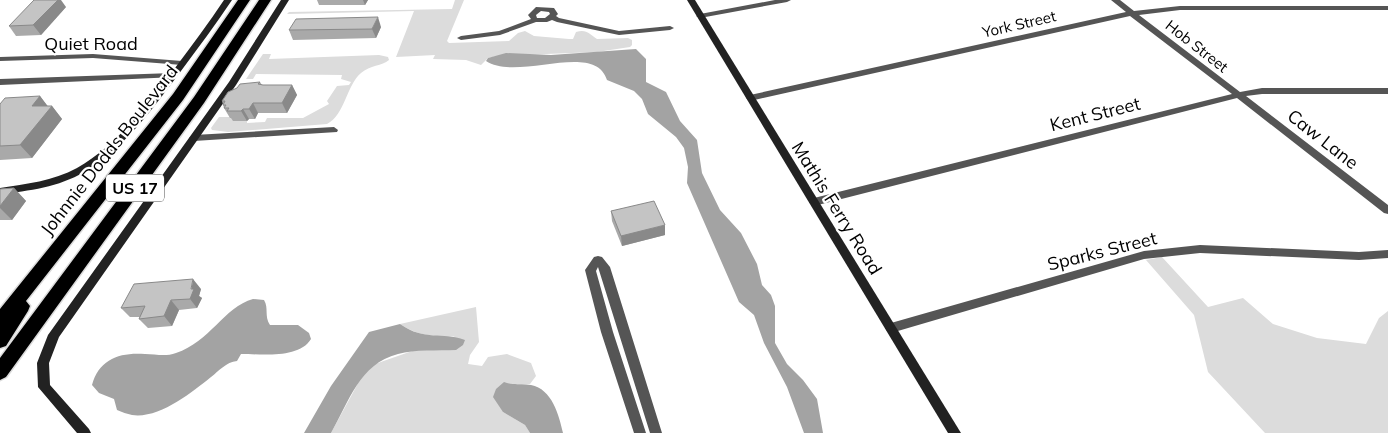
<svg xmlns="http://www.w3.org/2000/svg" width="1388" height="433" font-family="Mulish,sans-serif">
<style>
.green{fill:#dcdcdc}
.water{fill:#a3a3a3}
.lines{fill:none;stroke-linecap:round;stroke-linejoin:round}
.highway-casing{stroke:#dbdbdb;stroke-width:3}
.street{fill:#555;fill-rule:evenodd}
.secondary{fill:#222;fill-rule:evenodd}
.highway{fill:#000;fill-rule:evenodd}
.wall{fill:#a9a9a9}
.shaded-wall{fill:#898989}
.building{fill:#c4c4c4;stroke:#898989}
.labels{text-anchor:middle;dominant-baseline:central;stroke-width:4.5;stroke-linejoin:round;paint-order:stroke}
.far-street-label{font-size:15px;fill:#000;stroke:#fff}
.shield{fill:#fff;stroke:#4c4c4c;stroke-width:1}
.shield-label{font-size:16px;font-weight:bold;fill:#000}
.street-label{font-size:18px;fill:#000;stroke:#fff}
</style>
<rect width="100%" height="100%" fill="#fff"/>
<g class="green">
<path d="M455,0H464L447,41L449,43L509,41L518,33L525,31L534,36L569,39H573L576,32C587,29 589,34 597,39L628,38L632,40V45L630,47L597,52L497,56L488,58L481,65L466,60L433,59L435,55L396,57L414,11L287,14L289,12L452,9Z"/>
<path d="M263,54H271L269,59L379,55L388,57L389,60C382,66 370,65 361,73C346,86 345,115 327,124L228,132L212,130L211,128L219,117H230L247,121V123L265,122L267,118H303L329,104L327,101L337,86L349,85L351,82L341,79L342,75L256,74L253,79H246Z"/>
<path d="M1162,257L1208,307L1243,298L1273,324L1317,338L1366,344L1379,318L1388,311V433H1265L1208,372L1194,315L1146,260Z"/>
<path d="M476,307L479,342L470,355L468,364L482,366L488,357L507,354L531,363L536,376L530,384H509L503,412L525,425L530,433H331L362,376L375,364L455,336C435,337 417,336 400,324Z"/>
</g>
<g class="water">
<path d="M636,49L646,59V82L666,92L680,121L697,140L702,173L720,210L741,233L757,264L762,285L771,295L775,306V343L787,364L803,380L817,399L823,433H804L787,387L764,343L754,315L739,302L687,183L688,167L684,148L676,137L648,114L642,99L634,91L607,80C595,40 517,82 486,61L488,58L506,53L551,55Z"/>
<path d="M253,299L264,300C269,308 264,316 270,325H298L309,333L311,339C299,359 261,354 241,354L237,361C226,362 219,371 211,377C191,393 159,419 132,415C127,414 122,412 117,410L114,399L99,393L92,385C99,359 120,352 145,354C156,354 165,357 176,353C210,342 224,307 253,299Z"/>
<path d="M400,324C426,342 441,331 465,340L463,345L456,350C437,351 415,349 398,354C359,364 349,402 331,433H304L331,386L369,332Z"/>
<path d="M504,382C513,386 522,383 531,385C552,389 559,415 563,433H530L525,425L503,412L493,397L496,389Z"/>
</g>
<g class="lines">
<g class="highway-casing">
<g id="highway">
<path d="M238,0H250L183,100L26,301L30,306L28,311L6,346L0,348V309L173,94Z"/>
<path d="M259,0H271L204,103L6,377L0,380V358L194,97Z"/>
</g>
</g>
<g class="street">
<path d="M775,0H791L787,2L700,18L696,16L700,14Z"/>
<path d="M1111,0H1120L1134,11L1180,6H1388V10H1180L1139,15L1240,92L1262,88H1388V94H1262L1246,96L1388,205V214L1384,213L1237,98L814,206L811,204L809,202L811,200L814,198L1232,94L1130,16L750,101L746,98L750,95L1126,12Z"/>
<path d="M536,7L554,8L558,14L556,16L559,18L619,31L670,26L674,28L670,30L619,35L557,22L552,20L547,22H536L500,35L461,40L457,38L461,36L499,31L531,19L528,15ZM541,11L549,12L550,14L545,18H537L536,15Z"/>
<path d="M93,54L182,61L186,63L182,65L93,58L0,61V57Z"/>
<path d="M173,73H176V77L0,85V79Z"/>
<path d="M334,127L338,130L337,132L194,141L189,138L194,135Z"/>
<path d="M1200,245L1359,252L1388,250V258L1359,260L1200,253L1144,259L891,333L887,331L885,328L887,325L891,323L1144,251Z"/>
<path d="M598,256L602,257L610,267L662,433H650L598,267L596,271L613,332L646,433H634L601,332L585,270L594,257Z"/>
</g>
<g class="secondary">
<path d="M224,0H232C216,24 198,48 181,71C153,108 125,148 84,172C59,187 29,191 0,194V188C26,184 53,181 77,168C118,145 147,104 175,68C192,45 209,23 224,0Z"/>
<path d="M281,0H289L236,85L59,337L49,363L50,385L89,429L91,433H77L38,387L37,363L48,335L229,82Z"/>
<path d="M687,0H695L961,433H948Z"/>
</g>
<use href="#highway" class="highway"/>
</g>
<g class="wall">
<path d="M317,0H368L365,5H319Z"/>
<path d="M66,7L41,35L16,36L9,26Z"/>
<path d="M381,27L376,38L293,40L289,30Z"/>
<path d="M260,82L262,85H292L297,95L287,113H258L255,119H249L247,121H233L231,118H230L224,108L222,101Z"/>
<path d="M40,96L47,106H52L62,119L32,158L0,160V104Z"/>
<path d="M14,188L26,201L12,220H0V189Z"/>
<path d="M611,211L665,235L622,246L612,221Z"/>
<path d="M201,289L199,296L202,298L197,308L179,310L172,326L148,328L139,319L140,317H130L121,308Z"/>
</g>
<g class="shaded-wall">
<path d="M58,0H61L66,7L41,35L33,25Z"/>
<path d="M363,0H368L365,5Z"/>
<path d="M378,17L381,27L376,38L372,29Z"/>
<path d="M292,85L297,95L287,113L282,103Z"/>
<path d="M40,96L50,109L52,106L62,119L32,158L20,145L32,106Z"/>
<path d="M253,103L258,113L255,119L249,109Z"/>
<path d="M243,109L249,119L247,121L241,111Z"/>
<path d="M14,188L26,201L12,220L0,208V206Z"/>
<path d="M665,225V235L622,246L621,236Z"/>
<path d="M193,279L201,289L199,296L202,298L197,308L190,299Z"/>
<path d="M171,300L179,310L172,326L164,316Z"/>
</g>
<g class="building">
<path d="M34,0H58L33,25L9,26Z"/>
<path d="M378,17L372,29L289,30L296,19Z"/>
<path d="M260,82L258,84L263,85H292L282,103H253L249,109H243L241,111H227L229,108H224L226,105H223L225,101H222L228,92L237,88L240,84Z"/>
<path d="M40,96L32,106H52L20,145L0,146V104L5,98Z"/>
<path d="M14,188L0,206V189Z"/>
<path d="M654,201L665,225L621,236L611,211Z"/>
<path d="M193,279L191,289H194L190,299L171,300L164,316L139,319L145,306L121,308L134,284Z"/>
</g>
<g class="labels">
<g class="far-street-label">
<text transform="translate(1019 24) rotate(-13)">York Street</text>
<text transform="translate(1197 46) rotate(38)">Hob Street</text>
</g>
<rect class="shield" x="106" y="174.5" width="58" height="27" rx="4"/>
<g class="shield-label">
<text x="135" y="188">US 17</text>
</g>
<g class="street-label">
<text x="91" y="43">Quiet Road</text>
<text transform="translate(1095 114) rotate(-14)">Kent Street</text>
<text transform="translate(1323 139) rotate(38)">Caw Lane</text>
<text transform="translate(109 150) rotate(-52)">Johnnie Dodds Boulevard</text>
<text transform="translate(837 208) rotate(58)">Mathis Ferry Road</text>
<text transform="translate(1102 251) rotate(-14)">Sparks Street</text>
</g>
</g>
</svg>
